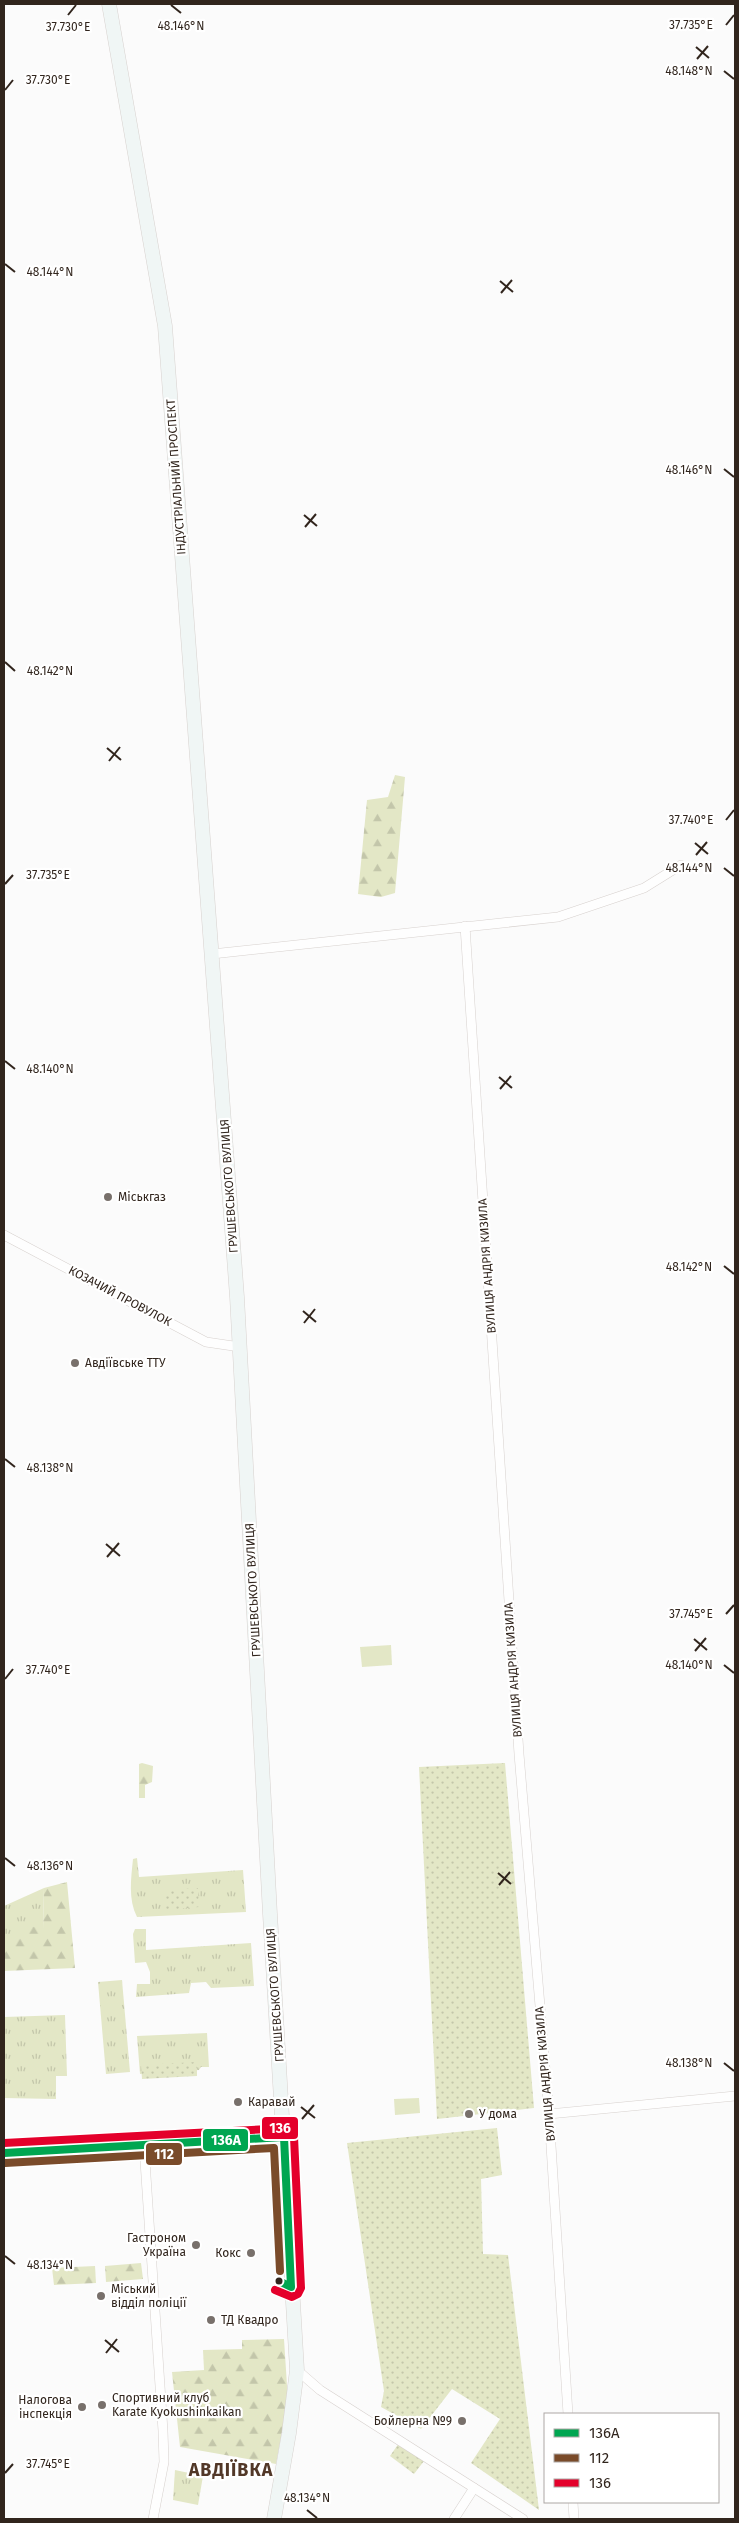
<svg xmlns="http://www.w3.org/2000/svg" width="739" height="2523" font-family="'Fira Sans',sans-serif">
<style>
.grass{fill:url(#grass-tufts)}
.forest{fill:url(#forest-firs)}
.park{fill:url(#park-dots)}
.pitch{fill:#e3e7c6}
.lines{fill:none;stroke-linecap:round;stroke-linejoin:round}
.street-casing{stroke:#d7d1ce;stroke-width:10}
.secondary-casing{stroke:#d7d1ce;stroke-width:15}
.street{stroke:#fefefe;stroke-width:9}
.secondary{stroke:#f0f6f5;stroke-width:14}
.bus-1-casing{stroke:#fff;stroke-width:11}
.bus-2-casing{stroke:#fff;stroke-width:11}
.bus-3-casing{stroke:#fff;stroke-width:11}
.bus-1{stroke:#00a651;stroke-width:8}
.bus-2{stroke:#7a4b2a;stroke-width:8}
.bus-3{stroke:#e4002b;stroke-width:8}
.ticks{fill:none;stroke:#31251d;stroke-width:2}
.poi-dot{fill:#78706b;stroke:#fff;stroke-width:2}
.bus-dot{fill:#31251d;stroke:#fff;stroke-width:2}
.labels{text-anchor:middle;dominant-baseline:central;stroke-width:4.5;stroke-linejoin:round;paint-order:stroke}
.street-label{font-size:12px;fill:#31251d;stroke:#fff}
.poi-label{font-size:12px;fill:#31251d;stroke:#fff;text-anchor:start}
.district-label{font-size:18px;font-weight:bold;letter-spacing:1px;fill:#523828;stroke:#fff}
.ticks-label{font-size:12px;text-anchor:middle;fill:#31251d;stroke:#fff;stroke-width:4.5;stroke-linejoin:round;paint-order:stroke}
.line-badge{stroke:#fff;stroke-width:2}
.badge-label{font-size:14px;text-anchor:middle;font-weight:bold;fill:#fff}
</style>
<defs>
<pattern id="grass-tufts" width="24" height="20" patternUnits="userSpaceOnUse" patternTransform="scale(1.25)"><rect width="24" height="20" fill="#e3e7c6"/><path d="M3 7l-1-3M5 7V3M7 7l1-3M15 17l-1-3M17 17v-4M19 17l1-3" fill="none" stroke="#c3c6aa"/></pattern>
<pattern id="forest-firs" width="22" height="20" patternUnits="userSpaceOnUse" patternTransform="scale(1.25)"><rect width="22" height="20" fill="#e3e7c6"/><path d="M5 1l3.5 6h-7zM16 11l3.5 6h-7z" fill="#c3c6aa"/></pattern>
<pattern id="park-dots" width="8" height="8" patternUnits="userSpaceOnUse" patternTransform="scale(1.25)"><rect width="8" height="8" fill="#e3e7c6"/><path d="M2 2h.1M6 6h.1" fill="none" stroke="#c3c6aa" stroke-width="1.8" stroke-linecap="round"/></pattern>
</defs>
<rect width="100%" height="100%" fill="#fbfbfb"/>
<g class="grass">
<path d="M137,1858L139,1877L243,1870L246,1912L137,1917C128,1899 131,1879 133,1859Z"/>
<path d="M44,1888L43,1930L26,1926L6,1951L4,1950V1906Z"/>
<path d="M135,1929H146V1950L251,1943L254,1986L211,1988L206,1982L191,1983L189,1993L136,1997L137,1984H150V1972L146,1962L135,1963L133,1934Z"/>
<path d="M122,1980L130,2072L106,2074L98,1982Z"/>
<path d="M65,2015L67,2076H56V2099L4,2098V2017Z"/>
<path d="M207,2033L209,2067H201L199,2070L140,2074L137,2036Z"/>
<path d="M175,2470L203,2476L198,2505L173,2500Z"/>
</g>
<g class="forest">
<path d="M395,775L405,777L395,893L381,897L358,894L367,800L388,797Z"/>
<path d="M142,1763L153,1766L152,1782L145,1785V1798H139V1764Z"/>
<path d="M67,1882L75,1968L4,1971V1950L26,1925L43,1929L44,1888Z"/>
<path d="M141,2263L143,2279L106,2282L105,2266Z"/>
<path d="M95,2266L96,2283L54,2285L52,2268Z"/>
<path d="M284,2339L288,2401L276,2464L180,2447L172,2372L204,2370L203,2350L242,2349V2340Z"/>
</g>
<g class="park">
<path d="M505,1763L534,2108L437,2119L419,1767Z"/>
<path d="M198,1888L199,1907L166,1910L165,1890Z"/>
<path d="M197,2062V2076L142,2079L141,2065Z"/>
<path d="M497,2128L502,2175L481,2179L483,2254L508,2255L539,2510L471,2463L500,2419L452,2389L421,2429L381,2407L384,2391L347,2143Z"/>
<path d="M399,2443L424,2461L414,2474L390,2456Z"/>
</g>
<g class="pitch">
<path d="M391,1645L392,1665L362,1667L360,1647Z"/>
<path d="M419,2098L420,2113L395,2115L394,2099Z"/>
</g>
<g class="lines">
<g class="street-casing">
<g id="street">
<path d="M465,926L519,1754L549,2114L568,2414"/>
<path d="M212,954L558,917L644,888L681,865"/>
<path d="M4,1235L206,1342L240,1347"/>
<path d="M549,2114L735,2096"/>
<path d="M144,2146L163,2431L164,2462L153,2519"/>
<path d="M297,2370L320,2390L523,2519"/>
<path d="M573,2502L574,2519"/>
<path d="M454,2519L474,2488"/>
</g>
</g>
<g class="secondary-casing">
<g id="secondary">
<path d="M109,4L165,326L237,1297L270,1914L297,2370L289,2433L274,2519"/>
<path d="M4,2153L284,2137"/>
</g>
</g>
<use href="#street" class="street"/>
<use href="#secondary" class="secondary"/>
<g class="bus-1-casing">
<path id="bus-1" d="M4,2153L284,2137L291,2287L279,2281"/>
</g>
<g class="bus-2-casing">
<path id="bus-2" d="M5,2163L274,2148L280,2271"/>
</g>
<g class="bus-3-casing">
<path id="bus-3" d="M4,2143L289,2128L294,2137L301,2288L298,2294L292,2297L275,2290"/>
</g>
<use href="#bus-1" class="bus-1"/>
<use href="#bus-2" class="bus-2"/>
<use href="#bus-3" class="bus-3"/>
</g>
<path class="ticks" d="M171,5L181,13M68,15L76,5M726,25L734,15M696,47L709,58M697,59L708,46M724,71L734,79M5,90L13,80M5,264L15,272M500,281L513,292M501,293L512,280M724,469L734,477M304,515L317,526M305,527L316,514M5,662L15,671M107,748L121,760M109,761L120,747M726,820L734,810M695,843L708,854M696,855L707,842M724,868L734,876M5,884L13,875M5,1061L15,1069M499,1077L512,1088M500,1089L511,1076M724,1266L734,1274M303,1311L316,1322M304,1323L315,1309M5,1459L15,1467M106,1544L120,1556M107,1557L119,1543M726,1614L734,1605M694,1639L707,1650M695,1651L706,1638M724,1665L734,1673M5,1679L13,1669M5,1858L15,1866M498,1873L511,1884M499,1885L510,1872M724,2063L734,2071M301,2107L315,2118M302,2119L314,2105M5,2256L15,2264M105,2340L119,2352M106,2353L117,2339M5,2473L13,2464M307,2510L317,2518"/>
<g class="poi-dot">
<circle cx="108" cy="1197" r="5"/>
<circle cx="75" cy="1363" r="5"/>
<circle cx="238" cy="2102" r="5"/>
<circle cx="469" cy="2114" r="5"/>
<circle cx="196" cy="2245" r="5"/>
<circle cx="251" cy="2253" r="5"/>
<circle cx="101" cy="2296" r="5"/>
<circle cx="211" cy="2320" r="5"/>
<circle cx="102" cy="2405" r="5"/>
<circle cx="82" cy="2407" r="5"/>
<circle cx="462" cy="2421" r="5"/>
</g>
<circle class="bus-dot" cx="279" cy="2281" r="4.5"/>
<g class="labels">
<g class="street-label">
<text transform="translate(176 477) rotate(-94)">ІНДУСТРІАЛЬНИЙ ПРОСПЕКТ</text>
<text transform="translate(229 1186) rotate(-94)">ГРУШЕВСЬКОГО ВУЛИЦЯ</text>
<text transform="translate(487 1266) rotate(-94)">ВУЛИЦЯ АНДРІЯ КИЗИЛА</text>
<text transform="translate(120 1296) rotate(28)">КОЗАЧИЙ ПРОВУЛОК</text>
<text transform="translate(253 1590) rotate(-93)">ГРУШЕВСЬКОГО ВУЛИЦЯ</text>
<text transform="translate(513 1670) rotate(-94)">ВУЛИЦЯ АНДРІЯ КИЗИЛА</text>
<text transform="translate(275 1995) rotate(-94)">ГРУШЕВСЬКОГО ВУЛИЦЯ</text>
<text transform="translate(545 2074) rotate(-95)">ВУЛИЦЯ АНДРІЯ КИЗИЛА</text>
</g>
<g class="poi-label">
<text x="118" y="1197">Міськгаз</text>
<text x="85" y="1363">Авдіївське ТТУ</text>
<text x="248" y="2102">Каравай</text>
<text x="479" y="2114">У дома</text>
<text x="186" y="2238" text-anchor="end">Гастроном<tspan x="186" dy="14">Україна</tspan></text>
<text x="241" y="2253" text-anchor="end">Кокс</text>
<text x="111" y="2289">Міський<tspan x="111" dy="14">відділ поліції</tspan></text>
<text x="221" y="2320">ТД Квадро</text>
<text x="112" y="2398">Спортивний клуб<tspan x="112" dy="14">Karate Kyokushinkaikan</tspan></text>
<text x="72" y="2400" text-anchor="end">Налогова<tspan x="72" dy="14">інспекція</tspan></text>
<text x="452" y="2421" text-anchor="end">Бойлерна №9</text>
</g>
<g class="district-label">
<text x="231" y="2470">АВДІЇВКА</text>
</g>
</g>
<g class="ticks-label">
<text x="691" y="29">37.735°E</text>
<text x="181" y="30">48.146°N</text>
<text x="68" y="31">37.730°E</text>
<text x="689" y="75">48.148°N</text>
<text x="48" y="84">37.730°E</text>
<text x="50" y="276">48.144°N</text>
<text x="689" y="474">48.146°N</text>
<text x="50" y="675">48.142°N</text>
<text x="691" y="824">37.740°E</text>
<text x="689" y="872">48.144°N</text>
<text x="48" y="879">37.735°E</text>
<text x="50" y="1073">48.140°N</text>
<text x="689" y="1271">48.142°N</text>
<text x="50" y="1472">48.138°N</text>
<text x="691" y="1618">37.745°E</text>
<text x="689" y="1669">48.140°N</text>
<text x="48" y="1674">37.740°E</text>
<text x="50" y="1870">48.136°N</text>
<text x="689" y="2067">48.138°N</text>
<text x="50" y="2269">48.134°N</text>
<text x="48" y="2468">37.745°E</text>
<text x="307" y="2502">48.134°N</text>
</g>
<g class="line-badge">
<rect x="261" y="2116" width="38" height="24" rx="5" fill="#e4002b"/>
<rect x="202" y="2128" width="47" height="24" rx="5" fill="#00a651"/>
<rect x="145" y="2142" width="38" height="24" rx="5" fill="#7a4b2a"/>
</g>
<g class="badge-label">
<text x="280" y="2133">136</text>
<text x="226" y="2145">136А</text>
<text x="164" y="2159">112</text>
</g>
<rect width="739" height="2523" fill="none" stroke="#31251d" stroke-width="10"/>
<rect x="544" y="2413" width="175" height="90" fill="#ffffff" stroke="#ada8a5"/>
<rect x="554" y="2429" width="25" height="8" fill="#00a651" stroke="#ada8a5"/>
<text x="589" y="2438" font-size="15" fill="#31251d">136А</text>
<rect x="554" y="2454" width="25" height="8" fill="#7a4b2a" stroke="#ada8a5"/>
<text x="589" y="2463" font-size="15" fill="#31251d">112</text>
<rect x="554" y="2479" width="25" height="8" fill="#e4002b" stroke="#ada8a5"/>
<text x="589" y="2488" font-size="15" fill="#31251d">136</text>
</svg>
